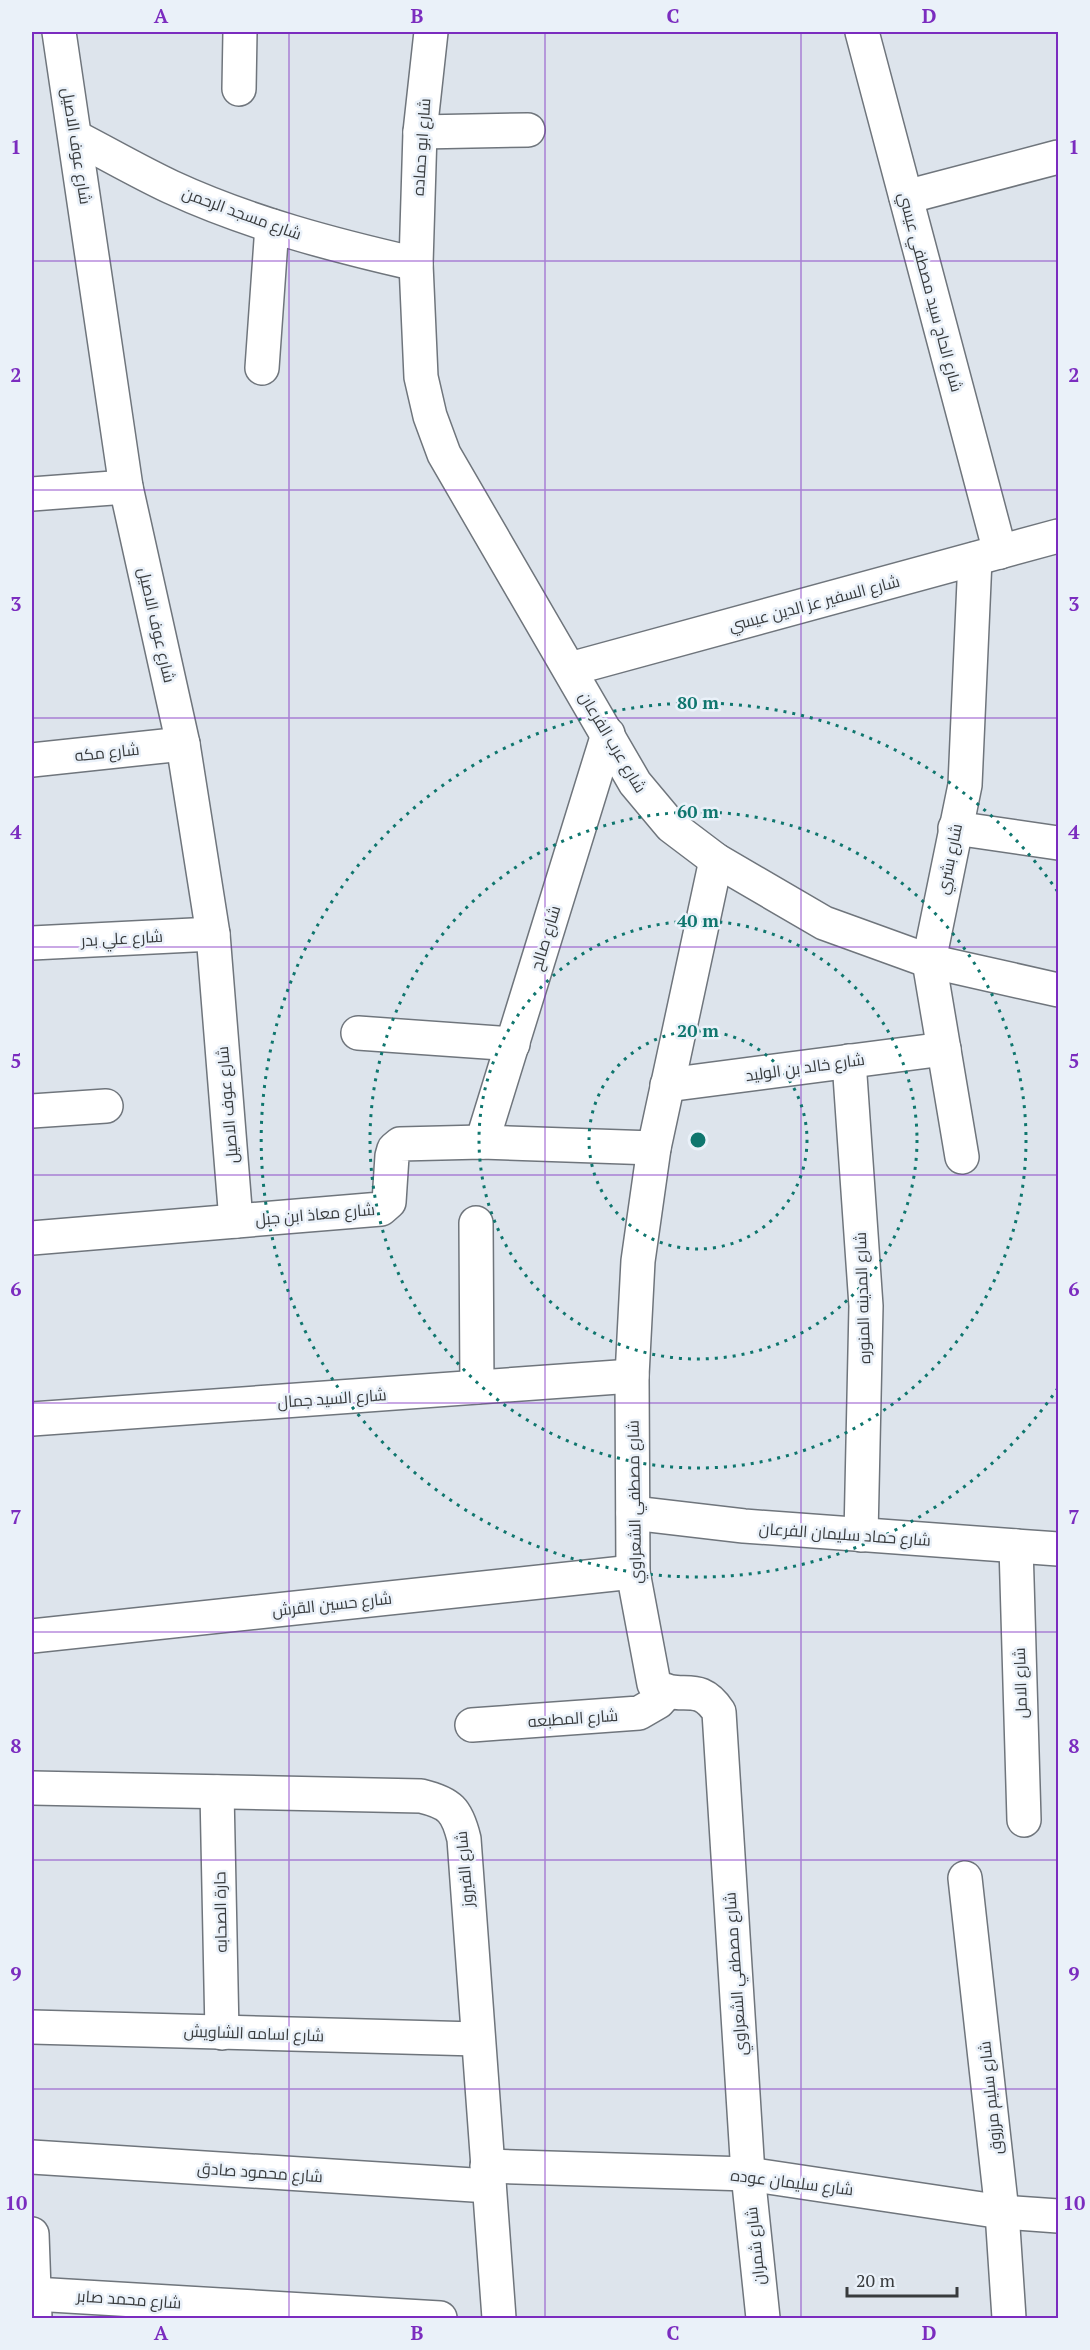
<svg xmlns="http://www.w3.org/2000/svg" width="1090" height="2350" font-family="'PT Serif',Cairo,serif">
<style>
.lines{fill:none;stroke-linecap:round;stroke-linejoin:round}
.street-casing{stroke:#6f757c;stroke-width:36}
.street{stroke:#fff;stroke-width:33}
.grid{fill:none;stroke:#7b2cbf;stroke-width:1.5;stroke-opacity:0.55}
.ring{fill:none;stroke:#0f766e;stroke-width:3;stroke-dasharray:3 6}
.labels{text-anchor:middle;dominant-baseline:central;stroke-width:5;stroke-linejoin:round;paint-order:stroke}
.street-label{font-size:16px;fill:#383b3d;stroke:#eaf1f9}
.centre{fill:#0f766e;stroke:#eaf1f9;stroke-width:3}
.ring-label{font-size:18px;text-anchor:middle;font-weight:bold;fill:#0f766e;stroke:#eaf1f9;stroke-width:5;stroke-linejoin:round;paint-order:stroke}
.neatline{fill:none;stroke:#7b2cbf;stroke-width:2}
.grid-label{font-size:20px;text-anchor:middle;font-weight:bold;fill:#7b2cbf}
</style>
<rect width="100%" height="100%" fill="#dde4ec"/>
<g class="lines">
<g class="street-casing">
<g id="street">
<path d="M59,32L126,487L183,744L213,934L236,1221"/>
<path d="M431,32L420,132L416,264L421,377L430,416L444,454L635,783L671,826L716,860L824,923L929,961L1058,990"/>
<path d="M862,32L1000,552"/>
<path d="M239,89L240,32"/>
<path d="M420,132L528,130"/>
<path d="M77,138C108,154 139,172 171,187C249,223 333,245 416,264"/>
<path d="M906,197L1058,157"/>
<path d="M262,368L272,226"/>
<path d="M32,494L126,487"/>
<path d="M570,669L1058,536"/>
<path d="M32,760L183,744"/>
<path d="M955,828L1058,843"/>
<path d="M716,860L654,1148L638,1261L632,1376L633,1572L654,1684C680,1704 697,1678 719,1712L748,2174L763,2318"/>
<path d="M32,943L213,934"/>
<path d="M358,1033L513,1044"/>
<path d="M849,1061L866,1306L861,1535"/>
<path d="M667,1085L944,1049"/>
<path d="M32,1111L106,1106"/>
<path d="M482,1142L608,734"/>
<path d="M962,1157L929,961L965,785L975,559"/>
<path d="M476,1223L477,1387"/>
<path d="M32,1238L381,1209L389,1202L392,1156L394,1149L400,1144L482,1142L654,1148"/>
<path d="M32,1419L632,1376"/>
<path d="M633,1513L744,1526L1058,1549"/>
<path d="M1016,1546L1024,1820"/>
<path d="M32,1636L633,1572"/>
<path d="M472,1725L639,1713L658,1702L666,1693"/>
<path d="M32,1788L421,1796C450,1803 457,1810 464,1839L499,2318"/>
<path d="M217,1792L222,2033"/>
<path d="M965,1878L1002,2212L1009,2318"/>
<path d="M32,2027L477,2039"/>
<path d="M32,2157L489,2186"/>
<path d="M487,2166L748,2174L1002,2212L1058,2216"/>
<path d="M32,2234L35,2318"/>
<path d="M34,2294L440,2318"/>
</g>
</g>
<use href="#street" class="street"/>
</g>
<path class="grid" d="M289,32V2318M545,32V2318M801,32V2318M32,261H1058M32,490H1058M32,718H1058M32,947H1058M32,1175H1058M32,1403H1058M32,1632H1058M32,1860H1058M32,2089H1058"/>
<g class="ring">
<circle cx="698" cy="1140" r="109"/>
<circle cx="698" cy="1140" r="219"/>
<circle cx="698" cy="1140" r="328"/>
<path d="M1058 1388A437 437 0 1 1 1058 892"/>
</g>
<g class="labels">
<g class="street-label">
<text transform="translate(77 146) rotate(81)">شارع عوف الاصيل</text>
<text transform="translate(421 147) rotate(-86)">شارع ابو حماده</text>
<text transform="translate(242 213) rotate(20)">شارع مسجد الرحمن</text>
<text transform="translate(931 292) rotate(75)">شارع الحاج سيد مصطفي عيسي</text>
<text transform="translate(814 603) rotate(-15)">شارع السفير عز الدين عيسي</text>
<text transform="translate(157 625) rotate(77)">شارع عوف الاصيل</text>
<text transform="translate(613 742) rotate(59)">شارع عرب الفرعان</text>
<text transform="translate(107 752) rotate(-6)">شارع مكه</text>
<text transform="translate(949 859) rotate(-78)">شارع بشري</text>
<text transform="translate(122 938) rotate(-3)">شارع علي بدر</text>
<text transform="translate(545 938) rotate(-73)">شارع صالح</text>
<text transform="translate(805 1067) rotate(-8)">شارع خالد بن الوليد</text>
<text transform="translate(227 1105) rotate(-95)">شارع عوف الاصيل</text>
<text transform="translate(315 1214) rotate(-5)">شارع معاذ ابن جبل</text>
<text transform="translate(862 1298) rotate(-92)">شارع المدينه المنوره</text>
<text transform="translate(332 1398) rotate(-4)">شارع السيد جمال</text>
<text transform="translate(634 1502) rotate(-91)">شارع مصطفي الشعراوي</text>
<text transform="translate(845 1534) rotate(4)">شارع حماد سليمان الفرعان</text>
<text transform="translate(332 1604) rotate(-6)">شارع حسين القرش</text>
<text transform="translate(1020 1683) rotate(-92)">شارع الامل</text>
<text transform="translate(573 1718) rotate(-4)">شارع المطبعه</text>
<text transform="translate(464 1869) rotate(-95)">شارع الفيروز</text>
<text transform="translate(220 1912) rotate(-91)">حارة الصحابه</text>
<text transform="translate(735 1974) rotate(-94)">شارع مصطفي الشعراوي</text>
<text transform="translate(254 2033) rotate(2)">شارع اسامه الشاويش</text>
<text transform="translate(990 2098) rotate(-96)">شارع سليم مرزوق</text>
<text transform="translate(260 2172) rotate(4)">شارع محمود صادق</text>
<text transform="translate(792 2182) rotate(7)">شارع سليمان عوده</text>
<text transform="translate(755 2246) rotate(-96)">شارع شمران</text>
<text transform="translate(129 2299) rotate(4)">شارع محمد صابر</text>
</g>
</g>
<circle cx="698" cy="1140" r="9" class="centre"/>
<g class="ring-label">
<text x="698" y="709">80 m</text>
<text x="698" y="818">60 m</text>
<text x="698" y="927">40 m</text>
<text x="698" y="1037">20 m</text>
</g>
<rect width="1090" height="2350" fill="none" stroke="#eaf1f9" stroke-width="66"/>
<path d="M847 2287v9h110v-9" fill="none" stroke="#383b3d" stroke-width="3"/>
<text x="856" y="2287" font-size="18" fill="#383b3d" stroke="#eaf1f9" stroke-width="4.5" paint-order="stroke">20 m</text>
<rect x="33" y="33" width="1024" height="2284" class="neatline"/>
<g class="grid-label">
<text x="161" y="23">A</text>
<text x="417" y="23">B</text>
<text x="673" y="23">C</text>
<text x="929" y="23">D</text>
<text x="16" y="154">1</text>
<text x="1074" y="154">1</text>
<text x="16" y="382">2</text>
<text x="1074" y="382">2</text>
<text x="16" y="611">3</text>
<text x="1074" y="611">3</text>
<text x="16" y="839">4</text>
<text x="1074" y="839">4</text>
<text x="16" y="1068">5</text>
<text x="1074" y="1068">5</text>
<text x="16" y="1296">6</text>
<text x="1074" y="1296">6</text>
<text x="16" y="1524">7</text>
<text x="1074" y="1524">7</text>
<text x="16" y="1753">8</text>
<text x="1074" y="1753">8</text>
<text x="16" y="1981">9</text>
<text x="1074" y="1981">9</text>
<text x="16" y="2210">10</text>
<text x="1074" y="2210">10</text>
<text x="161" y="2340">A</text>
<text x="417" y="2340">B</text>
<text x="673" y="2340">C</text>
<text x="929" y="2340">D</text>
</g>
</svg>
